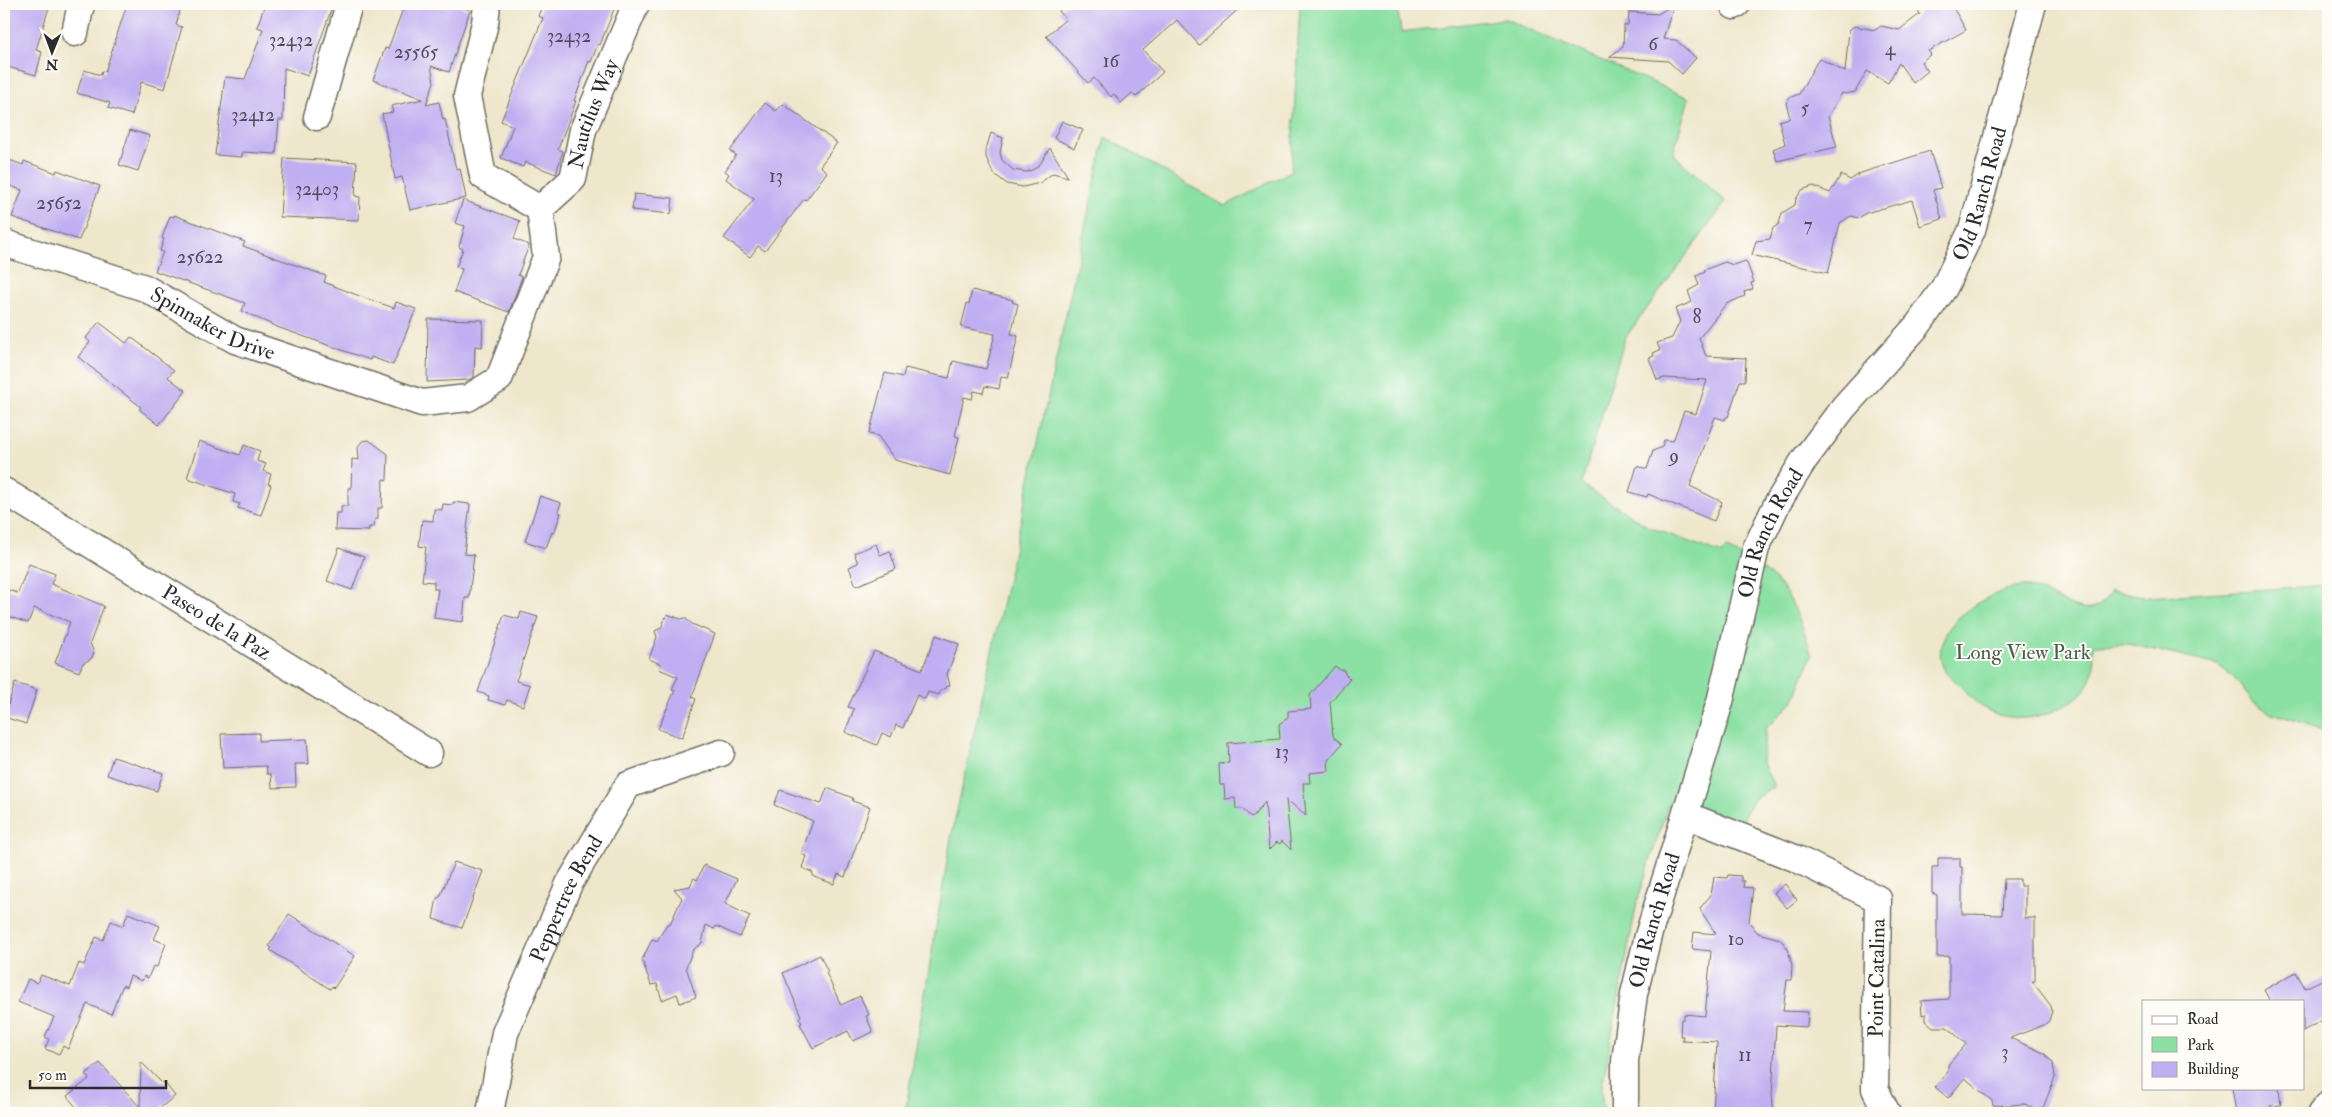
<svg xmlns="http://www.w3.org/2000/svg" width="2332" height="1117" font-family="'IM FELL Double Pica',serif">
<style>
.green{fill:#8be0a3;stroke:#5b8667}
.building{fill:#bfaef1}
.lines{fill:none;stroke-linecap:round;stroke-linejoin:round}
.minor-casing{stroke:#706d63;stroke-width:29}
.minor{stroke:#fff;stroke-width:26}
.labels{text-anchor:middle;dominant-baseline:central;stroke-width:4;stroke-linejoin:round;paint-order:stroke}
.number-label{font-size:19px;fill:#504c5c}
.street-label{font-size:21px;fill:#2b2b2b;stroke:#fdfcf7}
.park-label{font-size:21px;fill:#48614f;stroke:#fdfcf7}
</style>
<rect width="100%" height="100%" fill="#fdfcf7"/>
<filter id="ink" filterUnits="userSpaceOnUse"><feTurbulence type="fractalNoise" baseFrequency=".02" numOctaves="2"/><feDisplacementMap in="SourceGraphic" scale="10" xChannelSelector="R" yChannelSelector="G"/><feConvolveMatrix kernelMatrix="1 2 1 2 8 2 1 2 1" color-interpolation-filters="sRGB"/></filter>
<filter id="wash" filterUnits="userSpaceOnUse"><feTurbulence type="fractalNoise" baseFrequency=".0096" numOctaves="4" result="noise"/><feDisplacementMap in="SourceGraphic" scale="20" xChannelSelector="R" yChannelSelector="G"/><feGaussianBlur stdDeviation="1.12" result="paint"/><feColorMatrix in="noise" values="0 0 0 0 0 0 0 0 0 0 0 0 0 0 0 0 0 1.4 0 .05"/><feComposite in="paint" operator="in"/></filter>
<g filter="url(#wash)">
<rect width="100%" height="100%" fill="#efe7cc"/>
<g class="green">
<path d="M1300,4H1397L1401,32L1505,19L1689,98L1673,154L1726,202L1625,338L1581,484L1649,527L1722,554L1726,548C1741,557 1759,565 1772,577C1794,596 1803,629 1812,656L1793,702L1766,729L1762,761L1774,787L1754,799L1739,824L1719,817L1668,805L1637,902L1601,1091L1604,1113H905L951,838L1105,137L1225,206L1291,171Z"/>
<path d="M2328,585V731L2269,712L2252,701L2235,679L2218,665L2129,644L2093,645C2093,654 2095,664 2093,672C2089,701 2043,720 2017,718C1990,715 1980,708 1962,688C1956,681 1948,678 1944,669C1931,642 1955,617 1976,604C1990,596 2010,586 2026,587C2057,590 2089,634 2111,590L2148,597Z"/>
</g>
<g id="blocks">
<g class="building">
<path d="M4,4H50L36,50L42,52L36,75L4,66Z"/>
<path d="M127,4H182L176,25L182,27L165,89L141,82L132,115L108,108L110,103L77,93L84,70L101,75L102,71L105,72Z"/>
<path d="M265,4H333L308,76L284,68L283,120H279L276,154L242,152V157L215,155L225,77L245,79L263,29L257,27Z"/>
<path d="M407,4H454L470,10L449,72L431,66L434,82L426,105L439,102L443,120L445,119L456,169L460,168L466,198L410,210L402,177L395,179L382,114L393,112L391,106L423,99L373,80L385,48L388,49L403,9L405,10Z"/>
<path d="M543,4H616L600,45L598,44L591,62L589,61L574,101H576L558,149L563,151L556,174L525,162L523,167L501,158L513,126L501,121L543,18L538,16Z"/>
<path d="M1067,4H1244L1199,45L1177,20L1143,50L1163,72L1136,97L1132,93L1121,103L1114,94L1111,97L1094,78L1088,83L1046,36L1066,19L1059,11Z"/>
<path d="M1674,4L1663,39L1676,40L1696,58L1682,74L1668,61L1609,57L1623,47L1624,25H1628L1629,12L1658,14Z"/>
<path d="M1914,4H1951L1966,30L1928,51L1931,54L1921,62L1928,71L1913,83L1899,63L1888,83L1867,71L1855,92L1845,94L1842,93L1828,116L1837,147L1777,161L1773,149L1785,144L1779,121L1790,118L1786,103L1789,98L1799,94L1819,58L1845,72L1849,30L1854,26L1875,30L1881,26L1899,30L1920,14Z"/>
<path d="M765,103L776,111L783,104L837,143L820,166L827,172L806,200L804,199L765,251L758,246L750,257L724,238L754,199L726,179L729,174L725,171L736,155L730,151Z"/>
<path d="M1062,121L1083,130L1074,148L1054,138Z"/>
<path d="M130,130L150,136L138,171L119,165Z"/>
<path d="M991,133L1003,138L1000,153L1002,160L1013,170L1027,172L1034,169L1040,164L1050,148L1068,177L1053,173L1040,183L1023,187L1007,184L993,173L986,157V149Z"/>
<path d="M1930,151L1941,188L1933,190L1942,219L1920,226L1912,200L1866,213L1859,218L1851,216L1840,223L1828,273L1752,255L1756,241L1770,239L1773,228L1779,224L1782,213L1795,205L1796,199L1802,190L1813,186L1830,193L1841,175L1850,180L1861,173Z"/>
<path d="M4,158L23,165L24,161L56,173L57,170L100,186L79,240L12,217L22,190L4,184Z"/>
<path d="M284,158L357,162L355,196L360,197L359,220L280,217Z"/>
<path d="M634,194L673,198L671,214L632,210Z"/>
<path d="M463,200L520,221L514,239L529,245L518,275L522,277L509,312L454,292L462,269L456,267L463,249L459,247L465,226L455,223Z"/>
<path d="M174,215L245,242L243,246L326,276L324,282L362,297L394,308L396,302L416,309L393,365L371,357L370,360L277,327L242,311L245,303L155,271L163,252L160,251L164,239L162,238L170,216L174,217Z"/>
<path d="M1746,261L1754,282L1751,283L1753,289L1744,292L1745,296L1726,304L1699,338L1706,356L1746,358L1745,381H1740L1728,417H1726L1725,420L1715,417L1690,486L1722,502L1714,521L1648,494L1647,497L1629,492L1637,466L1647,469L1653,451L1662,447L1664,440L1673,441L1684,411L1696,414L1707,380L1664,378L1657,380L1649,358L1654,356L1653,353L1660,350L1657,343L1672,338L1680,321L1675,309L1692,302L1688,291L1699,285L1696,276L1705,272L1704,270L1725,262L1733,265Z"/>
<path d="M972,290L1013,300L1012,302L1018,304L1011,334L1018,336L1008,378L1001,377L999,389L985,386L983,393L974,391L972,399L964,397L955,436L959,437L950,475L895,460L878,436L869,434L885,373L903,377L905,368L949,378L953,361L986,369L995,334L961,327L967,303L969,304Z"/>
<path d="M428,319L483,320L482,347L475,346L474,377L468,380L427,382Z"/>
<path d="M99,322L126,343L131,337L174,370L168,377L186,391L159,425L139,409L141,407L78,357L90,342L86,338Z"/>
<path d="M369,440L388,454L387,480L383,479L382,508H378V519H375L374,527H369V531L335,530L336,513H341V506H348V488H351L352,459L359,460L358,447L362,441Z"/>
<path d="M199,441L240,455L244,445L260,451L257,461L266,464L263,471L271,474L268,484L271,485L261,515L238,508L240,504L233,502L235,494L187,478Z"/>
<path d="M540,496L561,503L558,512L561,513L554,533L552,532L546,548L525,541Z"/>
<path d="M453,502L470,504L464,554L474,555L469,598H465L463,622L434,618L438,589H434V582L422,581L426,547L419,546L422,520L433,521L434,509L442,510L443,504L453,505Z"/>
<path d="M876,544L880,555L890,551L896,569L856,586L849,567L858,563L854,553Z"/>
<path d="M339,548L364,557L352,590L327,581Z"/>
<path d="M29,564L55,574L51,584L104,606L90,643L94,653L91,659L83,663L79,672L55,663L70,622L34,608L28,623L4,615V601L8,590L18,593Z"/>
<path d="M521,612L538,617L516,681L530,685L523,706L507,700L505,705L488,700L489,696L478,692L504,615L519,619Z"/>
<path d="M667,614L681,619L685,618L692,624L715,634L692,697L696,699L682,738L658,729L675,690L672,689L678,677L659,669L661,664L649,659L657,637L655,631L661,628Z"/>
<path d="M936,635L959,644L947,674L950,685L940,691L939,695L928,692L925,699L917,695L903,728L896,725L891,737L882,733L877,745L845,732L854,709L848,707L874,651L922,670Z"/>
<path d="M1335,666L1340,670H1344L1345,674L1350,679L1330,702L1333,736L1342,744L1328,760L1329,771L1309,773L1310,783H1303L1306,816L1286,799L1291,850L1282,841L1280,844L1277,842L1269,850L1265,802L1252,818L1241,808L1236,809L1235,798L1225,799L1224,785H1220L1219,764L1229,763L1228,743L1280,739L1279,724L1288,718V711L1311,709L1310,695Z"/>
<path d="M15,683L37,690L26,724L4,717Z"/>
<path d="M259,733V741L307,739L309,764H295L296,787L272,788L271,774H267L266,766L223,768L221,734Z"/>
<path d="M113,757L163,773L157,791L107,775Z"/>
<path d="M827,788L853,798L852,801L870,807L845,877L838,874L834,884L814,877L812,872L802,868L806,856L801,854L813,821L774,805L780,790L821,804Z"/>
<path d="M1938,858H1960V867H1962V914L2002,915L2004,879H2020V886H2025V918H2035V981H2032L2051,1006L2052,1011L2049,1021L2044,1025L2010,1038L2044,1053L2053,1063L2055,1077L2043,1108L2035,1109L2026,1104L1993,1106L1992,1101L1965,1078L1948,1098L1935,1087L1948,1072V1065L1966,1044L1947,1027H1933L1926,1021V1014L1922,1015L1921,1001L1949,999V956L1937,957V895L1932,893V867H1938Z"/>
<path d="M454,862L483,871L462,928L433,919L437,898L440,897Z"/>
<path d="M704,865L737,879L725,904L750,916L740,937L716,926L714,929L706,925L702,943L693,950L686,967L696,997L680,1003L677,994L662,1000L657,984L651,985L642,960L652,939L657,941L667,924H670L682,898L674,889L690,886L694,878L697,880Z"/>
<path d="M1728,875L1741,876V881H1744L1743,887L1753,888L1749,922L1758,933L1780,939L1788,949L1792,965L1791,980H1787L1783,1011L1808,1012L1807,1027L1776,1025L1772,1095L1774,1113H1713L1717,1042L1682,1040L1683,1036H1680L1681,1019H1684V1014L1705,1016L1711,951L1692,949L1694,932L1716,934L1701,911L1700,908L1711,895L1714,877L1727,878Z"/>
<path d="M1785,884L1797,900L1787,908L1774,893Z"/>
<path d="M128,913L160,926L154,939L166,944L157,967L153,966L148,978L144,976L142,981L130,976L126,987L123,985L111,1014L87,1004L68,1049L63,1046L59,1054L45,1049L49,1039L45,1037L54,1017L18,1002L28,979L37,983L41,975L70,986L79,963L84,965L96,937L103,940L111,921L123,926Z"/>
<path d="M289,914L355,956L334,988L332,986L330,989L270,950L272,948L269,946Z"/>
<path d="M820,955L828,972L826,973L841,1005L860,996L869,1015L866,1016L873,1032L853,1041L848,1031L813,1048L800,1024L802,1023L799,1018L801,1016L783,973Z"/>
<path d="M2296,972L2305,988L2328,977V1017L2303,1031V1001H2270L2264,990Z"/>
<path d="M141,1062L162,1083L164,1082L175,1096L154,1113H81L67,1096L89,1079L86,1074L100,1063L140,1107Z"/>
<path d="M2232,1088H2279L2281,1105L2270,1106L2271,1113H2236Z"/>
</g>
</g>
</g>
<g filter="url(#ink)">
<use href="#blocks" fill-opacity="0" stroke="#706d63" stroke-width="1"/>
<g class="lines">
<g class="minor-casing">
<g id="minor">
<path d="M487,4L485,23L467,96L483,176L540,209"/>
<path d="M1734,6L1737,4"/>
<path d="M75,33L81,4"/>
<path d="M317,117L349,4"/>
<path id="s1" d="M4,243L145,288L235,340L422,403L468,398L499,379L546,257L540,209L573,179L583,130L636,4"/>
<path id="s2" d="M4,491L429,753"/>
<path d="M1686,815L1797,859L1878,899L1875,1089L1887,1113"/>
<path id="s3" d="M490,1113L505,1033L569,884L628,785L721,753"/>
<path id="s4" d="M1625,1113V1061L1634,994L1648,936L1720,702L1756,548L1777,504L1804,460L1844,407L1918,325L1944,288L1972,230L2033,4"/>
<path d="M2321,1113L2328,1105"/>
</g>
</g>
<use href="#minor" class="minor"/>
</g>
</g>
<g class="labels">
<g class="number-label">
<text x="569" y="36">32432</text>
<text x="291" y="40">32432</text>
<text x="1653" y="44">6</text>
<text x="1890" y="49">4</text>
<text x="416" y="52">25565</text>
<text x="1111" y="61">16</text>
<text x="1805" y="108">5</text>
<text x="253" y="115">32412</text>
<text x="776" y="176">13</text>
<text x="317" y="189">32403</text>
<text x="59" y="203">25652</text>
<text x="1808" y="225">7</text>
<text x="200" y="257">25622</text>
<text x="1697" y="317">8</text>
<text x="1674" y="456">9</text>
<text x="1282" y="752">13</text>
<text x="1736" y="939">10</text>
<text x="2005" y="1052">3</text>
<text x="1745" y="1055">11</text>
</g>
<g class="street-label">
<text stroke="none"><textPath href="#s1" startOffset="824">Nautilus Way</textPath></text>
<text stroke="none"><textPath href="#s4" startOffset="1006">Old Ranch Road</textPath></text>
<text stroke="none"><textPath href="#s1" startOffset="225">Spinnaker Drive</textPath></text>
<text stroke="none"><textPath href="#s4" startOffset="601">Old Ranch Road</textPath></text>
<text stroke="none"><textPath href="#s2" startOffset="250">Paseo de la Paz</textPath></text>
<text stroke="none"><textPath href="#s3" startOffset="229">Peppertree Bend</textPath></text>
<text stroke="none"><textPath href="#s4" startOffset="196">Old Ranch Road</textPath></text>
<text transform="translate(1877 978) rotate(-89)">Point Catalina</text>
</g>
<g class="park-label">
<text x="2023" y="652">Long View Park</text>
</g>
</g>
<rect width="2332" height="1117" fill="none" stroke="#fdfcf7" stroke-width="20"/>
<rect x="2142" y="1000" width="162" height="90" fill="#fdfcf7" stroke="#a9a8a5"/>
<rect x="2152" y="1016" width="25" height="8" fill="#ffffff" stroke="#a9a8a5"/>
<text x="2187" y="1024" font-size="15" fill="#2b2b2b">Road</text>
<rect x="2152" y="1037" width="25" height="15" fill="#8be0a3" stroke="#a9a8a5"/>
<text x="2187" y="1050" font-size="15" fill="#2b2b2b">Park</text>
<rect x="2152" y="1062" width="25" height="15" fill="#bfaef1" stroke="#a9a8a5"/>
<text x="2187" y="1074" font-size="15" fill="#2b2b2b">Building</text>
<g transform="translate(52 52) rotate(181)" stroke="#fdfcf7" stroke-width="4" paint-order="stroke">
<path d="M0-4L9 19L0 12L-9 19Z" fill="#2b2b2b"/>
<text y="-8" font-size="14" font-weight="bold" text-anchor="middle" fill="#2b2b2b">N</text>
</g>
<path d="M30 1080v8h136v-8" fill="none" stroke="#2b2b2b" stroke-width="2.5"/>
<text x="38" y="1080" font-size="15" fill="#2b2b2b" stroke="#fdfcf7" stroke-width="4" paint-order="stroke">50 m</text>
</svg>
